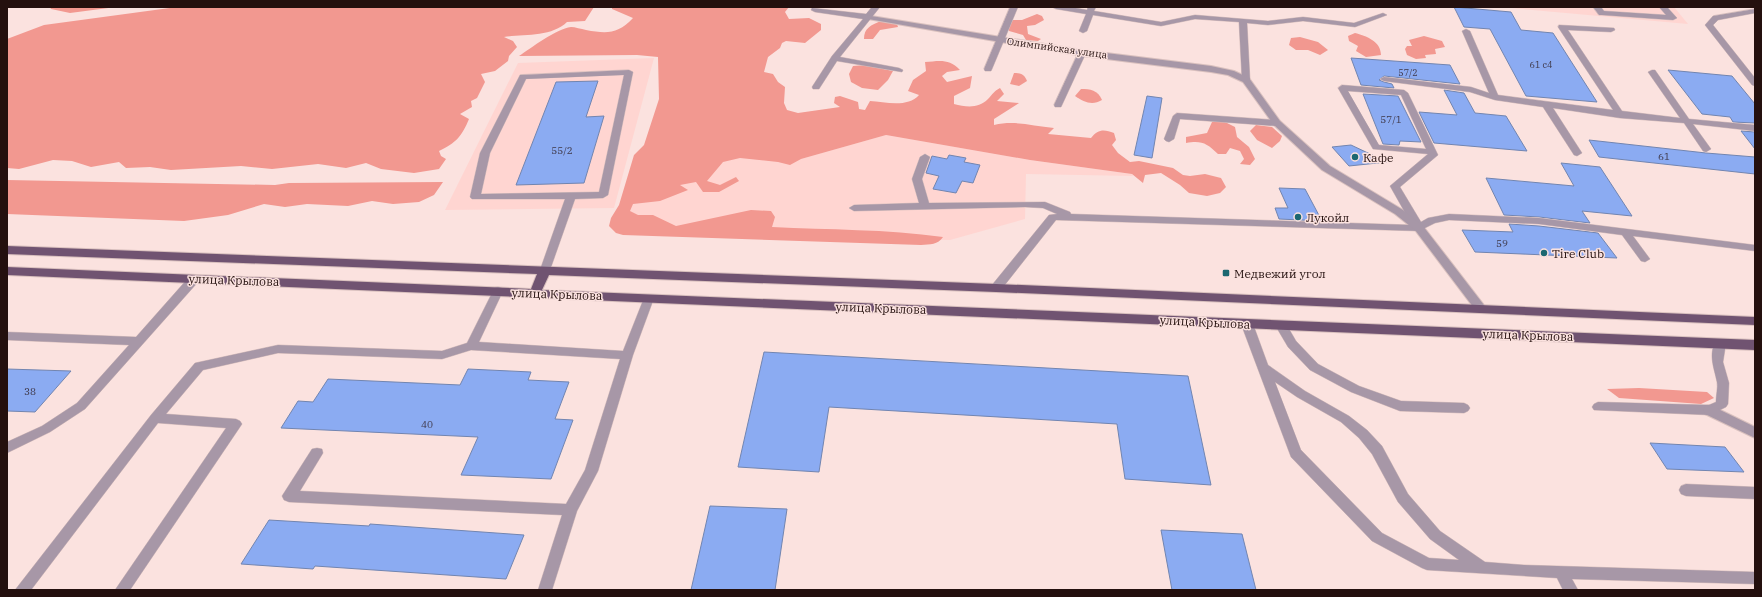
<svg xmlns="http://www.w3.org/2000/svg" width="1762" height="597" font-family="'IBM Plex Serif',serif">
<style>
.built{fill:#ffd5d1}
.forest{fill:#f29890}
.building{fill:#8babf2;stroke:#7285b0}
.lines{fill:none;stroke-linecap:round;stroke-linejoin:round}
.lane-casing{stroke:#d9c0be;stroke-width:1}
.street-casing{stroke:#d9c0be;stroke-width:2}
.primary-casing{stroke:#d9c0be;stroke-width:2}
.lane{fill:#a797a7;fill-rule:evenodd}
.street{fill:#a797a7;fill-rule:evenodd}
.primary{fill:#705371;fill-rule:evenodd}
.poi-dot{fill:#1b6770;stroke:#fbe2df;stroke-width:1.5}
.labels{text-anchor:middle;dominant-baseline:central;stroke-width:3;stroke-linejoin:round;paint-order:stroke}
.far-number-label{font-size:9px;fill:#3e3747}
.far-street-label{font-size:10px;fill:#24100e;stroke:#fbe2df}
.number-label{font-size:10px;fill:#3e3747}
.poi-label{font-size:12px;fill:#24100e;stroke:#fbe2df;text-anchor:start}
.street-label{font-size:12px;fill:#24100e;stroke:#fbe2df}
</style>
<rect width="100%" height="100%" fill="#fbe2df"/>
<g class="built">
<path d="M1500,7H1674L1688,24Z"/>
<path d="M654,58L614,208L445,210L518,63Z"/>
<path d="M886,135L1030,160L1132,174L1133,176L1026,174L1025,219L950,240L631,234L623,210L644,147L801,159Z"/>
</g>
<g class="forest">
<path d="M50,7H116L70,13L51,9Z"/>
<path d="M177,7H594L585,21L567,22C552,37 524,34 504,37L513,41L517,47L509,56L508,61L495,71L481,74L485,82L477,98L471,101L472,107L460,114L469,119C462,136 456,143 439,151L441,156L446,159L439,169L414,173L381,169L366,163L346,168L318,164L272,169L241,166L171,170L150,167L126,168L119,162L91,167L72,161L53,160L19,169L7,168V39L44,25Z"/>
<path d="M612,7H789L785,12L789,19L809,18L821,24V30L805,43L786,41L782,43L780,48L768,57L764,72L773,74L778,82L785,87L784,103L787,110L798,113L840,107L834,103L835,97L840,96L858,102L859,109L865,110L870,101C885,102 908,108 919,95L908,91L913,80L926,71L925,62C939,61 949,58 960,70L947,72L942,76L947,82L972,76L970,88L954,96V104C966,107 978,109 988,99C993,94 994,91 1000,88L1004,94L997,101L1019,103L994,119V125C1015,120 1032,126 1054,128L1048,134L1091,138C1098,129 1104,129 1114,133L1116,140L1112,145L1118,153L1130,162L1139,161L1173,168L1183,175L1190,176L1205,174L1221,178L1226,187L1220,193L1207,196L1189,193L1180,185L1161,173L1145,175L1143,183L1132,174L1030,160L886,135L801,159L790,165L778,162L740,158L723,162L707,181L720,185L736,177L739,181L719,192H703L696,182L680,185L688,190L660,201L633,204L630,211L638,215H653L676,226L751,210L771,211L775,217L772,227C829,230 886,229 943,237C938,245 930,244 921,245L623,235L616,233L609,226L611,218L619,205L634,155L644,145L659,99L658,57L637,55L519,56C531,48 556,29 571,27C575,27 581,29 586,30C607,34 618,34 633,18L612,9Z"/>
<path d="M1037,14L1042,16L1044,20L1035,25L1027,26L1028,34L1041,39L1038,41L1026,40L1023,35L1009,31L1008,25L1013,20H1022Z"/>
<path d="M881,21L897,24L898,27L880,30L873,39H864C864,28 871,25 881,21Z"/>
<path d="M1355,33C1366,36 1381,41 1381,55L1366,57L1356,51L1358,46L1349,41L1348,36Z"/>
<path d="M1424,36L1442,41L1445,47L1435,49L1436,54L1425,55L1426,58L1416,59L1407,55L1405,49L1407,46H1412L1409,40Z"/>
<path d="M1300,37L1318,42L1328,50L1320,55L1308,50H1296L1289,45L1291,38Z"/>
<path d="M865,65L893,71L888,80L878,90L862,88L851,82L849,74L853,66Z"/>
<path d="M1014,73C1021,73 1024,74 1027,81L1019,86L1010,84Z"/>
<path d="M1081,89C1090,89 1098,90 1102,100C1092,106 1084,102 1075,96Z"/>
<path d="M1212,122H1225L1235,127L1237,137L1249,147L1255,159L1250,165L1240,164L1244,159L1240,151L1230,148L1226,154H1218C1207,143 1201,140 1186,143V137L1207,133Z"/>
<path d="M1256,125L1272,127L1282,136L1280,141L1272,148L1257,140L1250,131Z"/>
<path d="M7,180L275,185L289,183L443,182L434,195L419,202L393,204L372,201L348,206L307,204L285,207L264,204L228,215L184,221L7,214Z"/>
<path d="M1639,388L1707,392L1714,398L1701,404L1619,398L1607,389Z"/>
</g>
<g class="building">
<path d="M1454,7L1511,12L1521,30L1553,33L1597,102L1526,96L1490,29L1464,27Z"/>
<path d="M1351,58L1450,65L1460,84L1384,76L1379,80L1384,82L1392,84L1394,88L1361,85Z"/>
<path d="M1668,70L1732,76L1755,104V123L1733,122L1730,117L1702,114Z"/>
<path d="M598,81L586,117L604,116L584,183L516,185L556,82Z"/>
<path d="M1444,90L1464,93L1475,113L1506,116L1527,151L1434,143L1419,112L1457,115Z"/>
<path d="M1363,94L1398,96L1421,142L1400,141L1399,145L1383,144Z"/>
<path d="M1147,96L1162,98L1152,158L1134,155Z"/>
<path d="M1741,131L1755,132V149Z"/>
<path d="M1589,140L1706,153L1755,157V174L1599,157Z"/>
<path d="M1351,145L1387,162L1349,166L1332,147Z"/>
<path d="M949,155L966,158L964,162L980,165L973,183L962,181L956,193L933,189L939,176L926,173L932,156L947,159Z"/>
<path d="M1561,163L1600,167L1632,216L1582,211L1590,223L1539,217L1504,215L1486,178L1574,186Z"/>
<path d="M1279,188L1305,189L1322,221L1279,219L1275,208H1288Z"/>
<path d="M1509,224L1539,226L1598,233L1617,258L1475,252L1462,230L1513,232Z"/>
<path d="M764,352L1188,376L1211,485L1125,479L1117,424L829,407L819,472L738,467Z"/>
<path d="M7,369L71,371L35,412L7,411Z"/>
<path d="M468,369L531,372L528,380L569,382L555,419L573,420L551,479L461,475L478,437L281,428L298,401L313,402L328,379L460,385Z"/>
<path d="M1650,443L1725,447L1744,472L1667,469Z"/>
<path d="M710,506L787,509L775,590H691Z"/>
<path d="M269,520L369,526L370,524L524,535L506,579L315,566L313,569L241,564Z"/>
<path d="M1161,530L1242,534L1256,590H1172Z"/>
</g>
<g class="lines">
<g class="lane-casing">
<g id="lane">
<path d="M872,7H880L840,57L899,68L903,70L902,72L837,61L819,89H813L812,87L832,56L863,19L815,12L811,10L812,8L866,14Z"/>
<path d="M1010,7H1018L992,69L991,71H985L984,69Z"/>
<path d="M1052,7H1070L1087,10L1088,7H1096L1094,11L1161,22L1195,15L1268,21L1303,17L1354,23L1383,13L1387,15L1355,27L1303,21L1268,25L1247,23L1250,80L1246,83L1242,80L1239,22L1195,19L1161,26L1093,15L1087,31L1083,33L1079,31L1086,14L1056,9Z"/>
<path d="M1593,7H1601L1604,11L1666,15L1659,7H1667L1677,18L1673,20L1602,15H1599Z"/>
<path d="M1755,9V13L1718,20L1713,25L1755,78V86L1752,85L1705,25L1713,16Z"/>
<path d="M1559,25L1614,28L1615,30L1611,32L1568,30L1622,111L1680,118L1648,72L1652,70H1655L1689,119L1755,125V131L1693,124L1711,149L1706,152L1703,151L1684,123L1620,118L1553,108L1582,153L1577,156L1574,155L1543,107L1495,100L1470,92L1384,81L1380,79L1384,77L1471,87L1489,93L1462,31L1466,29L1470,31L1498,95L1613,110L1558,27Z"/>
<path d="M1079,51H1082L1086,53L1062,105L1061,107H1055L1054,105Z"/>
<path d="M629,70L633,72L608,195L603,198L575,199L550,270L549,272H541L540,270L565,199H472L470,197L480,153L520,75ZM624,75L599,192L481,194L490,153L526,79Z"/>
<path d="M1342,85L1404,90L1408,93L1438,155L1400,187L1421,222L1428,218L1449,214L1539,218L1755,245V251L1633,236L1650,259L1645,262L1641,261L1622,235L1539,224L1449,220L1435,223L1419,231L1056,220L1000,291H992L991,288L992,285L1049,215L1057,214L1043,208L1025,207L854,211L849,208L854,205L919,203L912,179L920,157L925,154L930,157L922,179L929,203L1045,202L1070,212L1071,214L1412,225L1390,186L1428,154L1373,149L1338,88ZM1348,91L1401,95L1426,149L1379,145Z"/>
<path d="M1177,113L1277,120L1281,123L1277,126L1180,119L1174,139L1169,142L1166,141L1164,139L1173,116Z"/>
<path d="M194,275L198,276L199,279L198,282L85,409L50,432L7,453V442L42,426L77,403L129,345L7,340V332L136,337L190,276Z"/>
<path d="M498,287L502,288L503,291L479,342L623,351L644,298L645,295H653L654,298L633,355L598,471L577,511L552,590H538L562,515L289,502L284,500L282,496L312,449L317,448L322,449L323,453L300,491L566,504L585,470L620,359L471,350L442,359L278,353L203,370L166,414L236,419L240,421L242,424L130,590H115L226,428L158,423L31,590H15L151,415L195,363L278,345L442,351L467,343L493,291L494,288Z"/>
<path d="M1247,320L1251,321L1253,324L1268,365L1305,391L1349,416L1367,430L1382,446L1408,494L1440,531L1485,562L1524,565L1755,572V584L1572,579L1578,590H1563L1557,578L1427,570L1422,568L1372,541L1291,457L1241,324L1243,321ZM1275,382L1297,397L1341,422L1359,438L1372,454L1398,502L1430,539L1459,560L1429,558L1382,533L1301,450Z"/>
<path d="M1281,321L1285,322L1296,341L1318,364L1359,386L1401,401L1464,403L1468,405L1470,408L1468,411L1464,413L1400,411L1351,392L1310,370L1288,347L1275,325L1277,322Z"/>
<path d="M1720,339L1724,340L1726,343L1723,362L1729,383L1728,404L1726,407L1710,415L1594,410L1592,407L1594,404L1598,402L1709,405L1716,402C1716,395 1718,388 1717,382C1714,367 1708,355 1716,340Z"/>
<path d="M1686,484L1755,487V499L1686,496L1681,494L1679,490L1681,486Z"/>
</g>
</g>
<g class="street-casing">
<g id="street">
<path d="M865,15L1082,50L1211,66L1234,71L1249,78L1280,121L1330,166L1403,210L1423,226L1487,309L1485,312H1477L1415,230L1395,214L1322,170L1274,125L1243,82L1228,75L1211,72L1082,56L868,19H865Z"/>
<path d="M1710,405L1755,427V438L1705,414L1703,410L1705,406Z"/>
</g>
</g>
<g class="primary-casing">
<path id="primary" d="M7,246L996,284L1755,317V325L996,292L549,275L542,290L1755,340V350L7,275V267L531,289L537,274L7,254Z"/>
</g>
<use href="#lane" class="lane"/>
<use href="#street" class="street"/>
<use href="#primary" class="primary"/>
</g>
<g class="poi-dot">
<circle cx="1355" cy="157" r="4"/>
<circle cx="1298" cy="217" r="4"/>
<circle cx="1544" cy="253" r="4"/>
<rect x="1222" y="269" width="8" height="8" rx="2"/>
</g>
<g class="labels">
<g class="far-number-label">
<text x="1541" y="64">61 с4</text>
<text x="1408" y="72">57/2</text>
</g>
<g class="far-street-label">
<text transform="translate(1057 48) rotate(8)">Олимпийская улица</text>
</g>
<g class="number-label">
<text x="1391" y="119">57/1</text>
<text x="562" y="150">55/2</text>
<text x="1664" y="156">61</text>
<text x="1502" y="243">59</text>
<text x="30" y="391">38</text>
<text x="427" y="424">40</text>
</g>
<g class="poi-label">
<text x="1363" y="157">Кафе</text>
<text x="1306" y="217">Лукойл</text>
<text x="1552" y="253">Tire Club</text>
<text x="1234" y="273">Медвежий угол</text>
</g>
<g class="street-label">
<text transform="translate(234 280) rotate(2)">улица Крылова</text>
<text transform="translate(557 294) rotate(2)">улица Крылова</text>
<text transform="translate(881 308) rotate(2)">улица Крылова</text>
<text transform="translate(1205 322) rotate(3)">улица Крылова</text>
<text transform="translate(1528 335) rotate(2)">улица Крылова</text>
</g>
</g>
<rect width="1762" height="597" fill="none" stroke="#24100e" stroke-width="16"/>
</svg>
